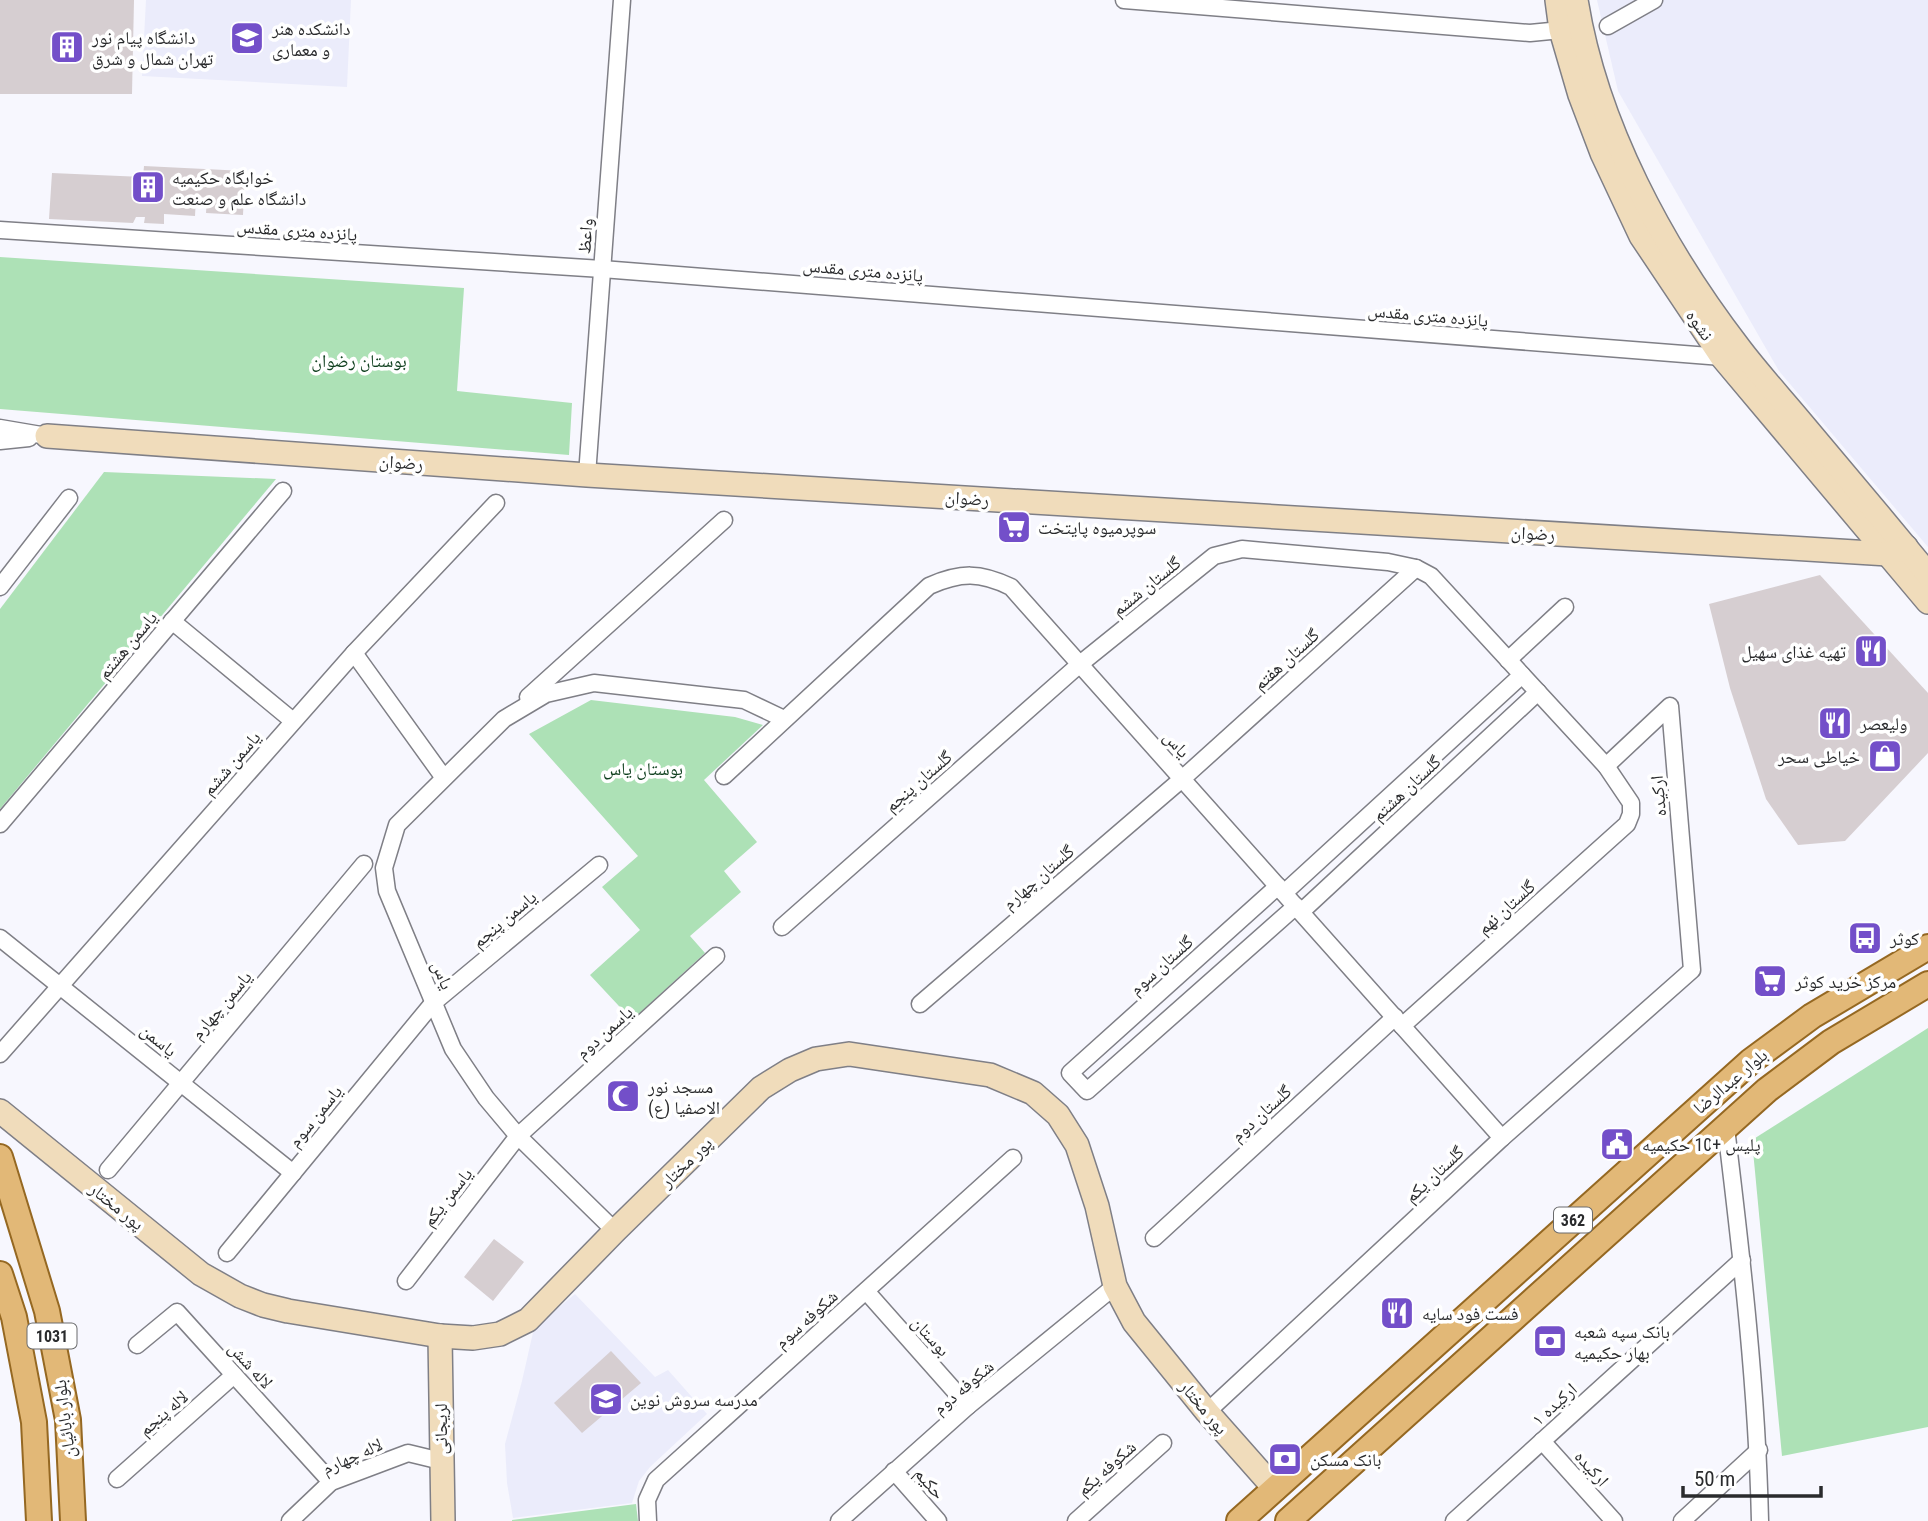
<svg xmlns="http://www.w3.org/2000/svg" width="1928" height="1521" font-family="'Roboto Condensed','Noto Naskh Arabic',sans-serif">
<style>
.built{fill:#ebecfb}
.green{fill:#ade1b6}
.building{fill:#d6ced1}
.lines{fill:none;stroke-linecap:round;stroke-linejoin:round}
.minor-casing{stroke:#7f7f86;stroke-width:19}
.secondary-casing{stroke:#7f7f86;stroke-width:26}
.primary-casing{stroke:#956822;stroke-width:28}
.minor{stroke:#fff;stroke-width:16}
.secondary{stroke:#f0dcbb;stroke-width:23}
.primary{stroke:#e2b877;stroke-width:24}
.labels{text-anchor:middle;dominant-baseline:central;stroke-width:7;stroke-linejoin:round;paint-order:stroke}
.shield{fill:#fff;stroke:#6a6b6c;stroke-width:2}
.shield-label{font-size:16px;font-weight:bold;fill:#2a2b2d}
.poi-label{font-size:18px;fill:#2a2b2d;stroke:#fff;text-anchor:start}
.street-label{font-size:18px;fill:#2a2b2d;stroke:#fff}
.park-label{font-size:18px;fill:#114120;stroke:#fff}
</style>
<rect width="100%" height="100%" fill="#f7f7fe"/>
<g class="built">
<path d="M146,0H351L347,87L142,76Z"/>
<path d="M1597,0H1928V547L1779,371L1618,91Z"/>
<path d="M575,1294L655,1377L668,1370L707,1414L650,1467L639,1481L632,1503L513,1518L507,1483L505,1444L522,1381L534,1328Z"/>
</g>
<g class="green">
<path d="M0,257L464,288L457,391L572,403L569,455L0,409Z"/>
<path d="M104,472L276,479L0,809V609Z"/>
<path d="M591,700L735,717L763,725L704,780L757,842L724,871L741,892L690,936L705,953L632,1020L590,975L640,930L602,887L638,856L529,734Z"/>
<path d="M1928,1028V1427L1782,1456L1752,1140Z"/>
<path d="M636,1504L638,1521H512V1520Z"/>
</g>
<g class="building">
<path d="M0,0H134L132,94H0Z"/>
<path d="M144,166L245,171L243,215L206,213L207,198L196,197L195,216L164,214V224L144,223L145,217H136L133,223L49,219L52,173L143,177Z"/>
<path d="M1820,575L1928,693V753L1845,841L1798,845L1766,799L1730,688L1709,604Z"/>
<path d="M494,1239L524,1262L493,1301L464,1277Z"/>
<path d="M611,1351L641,1383L582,1433L554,1403Z"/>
</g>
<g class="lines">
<g class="minor-casing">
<g id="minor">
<path d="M1124,0L1530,33L1561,30"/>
<path d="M1608,26L1654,0"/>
<path d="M0,230L602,269L1722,357"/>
<path d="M0,428L47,436"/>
<path d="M0,441L29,438"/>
<path d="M587,475L622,0"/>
<path d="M0,587L69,498"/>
<path d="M172,621L293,721"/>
<path d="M354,653L444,778"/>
<path d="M1508,660L1565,607"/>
<path d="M528,697L724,520"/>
<path d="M724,776L929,586C961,572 980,572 1011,587L1502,1138"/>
<path d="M0,824L283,491"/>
<path d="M1278,886L1070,1073L1087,1091L1296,906"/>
<path d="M1284,893L1522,675"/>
<path d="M1301,912L1538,692"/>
<path d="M782,927L1080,664L1214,556L1242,549L1388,562L1416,568L1431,576L1606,766L1631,803V814L1627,824L1402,1026"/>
<path d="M0,938L293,1173"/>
<path d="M920,1004L1182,779L1416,568"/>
<path d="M0,1054L354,653L496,503"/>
<path d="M1726,1128C1742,1259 1757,1389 1760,1521"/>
<path d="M108,1170L364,864"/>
<path d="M615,1231L518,1136L486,1098L453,1049L387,891L384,868L397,825L504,719L546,694L594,683L744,700L784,719"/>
<path d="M1154,1238L1395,1017"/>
<path d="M227,1253L433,1003L599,865"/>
<path d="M406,1281L518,1136L716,956"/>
<path d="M866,1291L968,1406"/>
<path d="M137,1345L177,1312L331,1482"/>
<path d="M1207,1412L1502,1138L1692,970L1670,706L1606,766"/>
<path d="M1542,1441L1614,1521"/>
<path d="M894,1471L938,1521"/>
<path d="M117,1479L234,1375"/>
<path d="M290,1521L331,1482L408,1453L441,1461"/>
<path d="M648,1521L647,1500L656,1480L1013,1158"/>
<path d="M839,1521L968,1406L1115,1286"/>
<path d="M1076,1521L1163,1443"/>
<path d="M1454,1521L1742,1260"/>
<path d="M1682,1521L1759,1450"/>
</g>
</g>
<g class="secondary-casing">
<g id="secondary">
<path d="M1557,0L1561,30L1580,95L1602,153L1641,236L1722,357L1928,602"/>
<path d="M1576,0C1596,125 1663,249 1740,349C1759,374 1781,398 1801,422C1844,473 1886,523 1928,574"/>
<path d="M47,436L587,475L1888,554L1906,547"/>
<path d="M0,1111L201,1274L240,1296L263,1305L288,1311L440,1336L473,1338L500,1334L528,1320L615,1231L761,1088L790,1070L816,1059L849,1054L990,1075L1033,1093L1058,1115L1077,1145L1097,1206L1115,1286L1134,1322L1207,1412L1275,1489"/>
<path d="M440,1336L443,1521"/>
</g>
</g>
<g class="primary-casing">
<g id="primary">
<path d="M0,1157L47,1311L68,1420L73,1521"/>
<path d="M0,1274L14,1317L34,1422L39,1521"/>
<path d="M1239,1521L1751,1061L1812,1016L1928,947"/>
<path d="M1288,1521L1767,1090L1831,1042L1928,984"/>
</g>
</g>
<use href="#minor" class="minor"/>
<use href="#secondary" class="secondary"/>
<use href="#primary" class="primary"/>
</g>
<defs>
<g id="university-square" transform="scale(1.75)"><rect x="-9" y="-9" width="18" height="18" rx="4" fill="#734fc9" stroke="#fff"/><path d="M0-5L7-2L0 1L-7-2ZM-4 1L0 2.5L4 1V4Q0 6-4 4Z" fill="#fff"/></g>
<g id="building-square" transform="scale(1.75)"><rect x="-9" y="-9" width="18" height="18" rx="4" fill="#734fc9" stroke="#fff"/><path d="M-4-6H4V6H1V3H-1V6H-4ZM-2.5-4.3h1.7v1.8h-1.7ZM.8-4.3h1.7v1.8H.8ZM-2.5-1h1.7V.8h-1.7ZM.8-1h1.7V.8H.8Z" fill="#fff"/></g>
<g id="supermarket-square" transform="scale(1.75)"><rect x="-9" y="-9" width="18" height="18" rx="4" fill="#734fc9" stroke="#fff"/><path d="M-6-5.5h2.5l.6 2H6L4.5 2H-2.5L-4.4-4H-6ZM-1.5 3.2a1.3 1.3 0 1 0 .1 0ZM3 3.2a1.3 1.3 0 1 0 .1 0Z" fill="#fff"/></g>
<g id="restaurant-square" transform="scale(1.75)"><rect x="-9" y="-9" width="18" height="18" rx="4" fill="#734fc9" stroke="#fff"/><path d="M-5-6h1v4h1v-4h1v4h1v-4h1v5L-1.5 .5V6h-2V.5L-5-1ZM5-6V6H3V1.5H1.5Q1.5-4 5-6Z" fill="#fff"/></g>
<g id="shop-square" transform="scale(1.75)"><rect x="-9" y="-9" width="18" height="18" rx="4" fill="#734fc9" stroke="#fff"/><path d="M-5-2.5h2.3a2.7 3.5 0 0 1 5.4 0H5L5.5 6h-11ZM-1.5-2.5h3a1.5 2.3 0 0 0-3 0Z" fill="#fff"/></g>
<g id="bus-square" transform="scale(1.75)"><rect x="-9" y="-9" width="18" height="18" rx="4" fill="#734fc9" stroke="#fff"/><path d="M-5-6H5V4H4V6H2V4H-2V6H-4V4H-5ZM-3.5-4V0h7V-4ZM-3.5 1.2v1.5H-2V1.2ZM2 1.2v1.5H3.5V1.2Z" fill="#fff"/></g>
<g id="mosque-square" transform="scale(1.75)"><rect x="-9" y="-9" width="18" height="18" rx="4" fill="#734fc9" stroke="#fff"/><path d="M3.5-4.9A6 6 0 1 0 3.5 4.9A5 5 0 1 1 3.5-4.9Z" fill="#fff"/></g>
<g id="civic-square" transform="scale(1.75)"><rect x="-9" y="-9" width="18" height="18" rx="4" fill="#734fc9" stroke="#fff"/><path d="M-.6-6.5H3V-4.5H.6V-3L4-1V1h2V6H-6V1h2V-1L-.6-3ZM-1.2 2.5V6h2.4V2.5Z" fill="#fff"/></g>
<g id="bank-square" transform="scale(1.75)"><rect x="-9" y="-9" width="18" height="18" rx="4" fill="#734fc9" stroke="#fff"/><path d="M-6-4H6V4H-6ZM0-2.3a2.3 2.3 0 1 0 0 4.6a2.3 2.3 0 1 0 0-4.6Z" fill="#fff"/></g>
<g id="school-square" transform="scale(1.75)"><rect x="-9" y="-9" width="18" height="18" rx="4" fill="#734fc9" stroke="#fff"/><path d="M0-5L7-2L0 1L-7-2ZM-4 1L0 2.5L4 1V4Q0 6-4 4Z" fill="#fff"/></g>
</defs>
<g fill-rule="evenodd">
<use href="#university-square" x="247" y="38"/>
<use href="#building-square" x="67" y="47"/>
<use href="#building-square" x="148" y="187"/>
<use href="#supermarket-square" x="1014" y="527"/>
<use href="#restaurant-square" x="1871" y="651"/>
<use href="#restaurant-square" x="1835" y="723"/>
<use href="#shop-square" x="1885" y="756"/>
<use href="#bus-square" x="1865" y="938"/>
<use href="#supermarket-square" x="1770" y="981"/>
<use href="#mosque-square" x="623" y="1096"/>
<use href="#civic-square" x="1617" y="1144"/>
<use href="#restaurant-square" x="1397" y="1313"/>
<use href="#bank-square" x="1550" y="1341"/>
<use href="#school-square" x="606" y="1399"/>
<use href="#bank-square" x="1285" y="1459"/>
</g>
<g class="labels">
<g class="shield">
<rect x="1554" y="1207.5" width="38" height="25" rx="5"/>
<rect x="27.5" y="1323.5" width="49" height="25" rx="5"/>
</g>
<g class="shield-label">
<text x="1573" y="1220">362</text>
<text x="52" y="1336">1031</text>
</g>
<g class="poi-label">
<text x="272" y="28">دانشکده هنر<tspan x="272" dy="21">و معماری</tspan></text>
<text x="92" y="37">دانشگاه پیام نور<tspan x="92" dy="21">تهران شمال و شرق</tspan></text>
<text x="172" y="177">خوابگاه حکیمیه<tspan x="172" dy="21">دانشگاه علم و صنعت</tspan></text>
<text x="1038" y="527">سوپرمیوه پایتخت</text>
<text x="1846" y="651" text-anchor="end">تهیه غذای سهیل</text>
<text x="1860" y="723">ولیعصر</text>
<text x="1860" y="756" text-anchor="end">خیاطی سحر</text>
<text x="1890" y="938">کوثر</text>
<text x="1795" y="981">مرکز خرید کوثر</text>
<text x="648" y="1086">مسجد نور<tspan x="648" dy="21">الاصفیا (ع)</tspan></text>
<text x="1642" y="1144">پلیس +10 حکیمیه</text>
<text x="1422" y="1313">فست فود سایه</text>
<text x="1574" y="1331">بانک سپه شعبه<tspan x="1574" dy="21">بهار حکیمیه</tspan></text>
<text x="630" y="1399">مدرسه سروش نوین</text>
<text x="1310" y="1459">بانک مسکن</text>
</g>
<g class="street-label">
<text transform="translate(297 230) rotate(4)">پانزده متری مقدس</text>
<text transform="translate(585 236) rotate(-86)">واعظ</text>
<text transform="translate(863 270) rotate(5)">پانزده متری مقدس</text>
<text transform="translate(1428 315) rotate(5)">پانزده متری مقدس</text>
<text transform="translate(1700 325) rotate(55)">نشوه</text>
<text transform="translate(401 462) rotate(4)">رضوان</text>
<text transform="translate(967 498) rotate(4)">رضوان</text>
<text transform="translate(1533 533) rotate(3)">رضوان</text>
<text transform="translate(1146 586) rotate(-39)">گلستان ششم</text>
<text transform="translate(127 645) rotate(-50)">یاسمن هشتم</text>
<text transform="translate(1286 659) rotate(-42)">گلستان هفتم</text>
<text transform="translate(1177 744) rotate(48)">یاس</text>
<text transform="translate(231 763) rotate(-49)">یاسمن ششم</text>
<text transform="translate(918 781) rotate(-41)">گلستان پنجم</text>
<text transform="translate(1406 788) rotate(-43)">گلستان هشتم</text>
<text transform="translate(1658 796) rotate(-95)">ارکیده</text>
<text transform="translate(1038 877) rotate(-41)">گلستان چهارم</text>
<text transform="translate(1506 907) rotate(-42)">گلستان نهم</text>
<text transform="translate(504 919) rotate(-40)">یاسمن پنجم</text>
<text transform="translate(1161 965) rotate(-42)">گلستان سوم</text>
<text transform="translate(443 975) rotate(68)">یاس</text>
<text transform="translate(221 1005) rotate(-50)">یاسمن چهارم</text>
<text transform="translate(604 1032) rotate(-42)">یاسمن دوم</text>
<text transform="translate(159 1040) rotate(39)">یاسمن</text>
<text transform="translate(1730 1081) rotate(-40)">بلوار عبدالرضا</text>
<text transform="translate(1261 1113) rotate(-42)">گلستان دوم</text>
<text transform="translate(315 1116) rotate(-51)">یاسمن سوم</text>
<text transform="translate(686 1162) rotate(-44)">پور مختار</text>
<text transform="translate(1434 1174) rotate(-43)">گلستان یکم</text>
<text transform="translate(447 1197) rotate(-52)">یاسمن یکم</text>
<text transform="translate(117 1206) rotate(39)">پور مختار</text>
<text transform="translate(806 1319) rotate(-42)">شکوفه سوم</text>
<text transform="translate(931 1336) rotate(48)">بوستان</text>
<text transform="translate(251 1365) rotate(48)">لاله شش</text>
<text transform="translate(963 1387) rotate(-40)">شکوفه دوم</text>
<text transform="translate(1554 1404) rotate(-42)">ارکیده ۱</text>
<text transform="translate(1204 1407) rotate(50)">پور مختار</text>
<text transform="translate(163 1413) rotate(-41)">لاله پنجم</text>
<text transform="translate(64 1419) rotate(-97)">بلوار بابائیان</text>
<text transform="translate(440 1429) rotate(-90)">لریجانی</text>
<text transform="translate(352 1456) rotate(-24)">لاله چهارم</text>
<text transform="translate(1106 1468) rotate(-42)">شکوفه یکم</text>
<text transform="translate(1592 1468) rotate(48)">ارکیده</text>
<text transform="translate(930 1483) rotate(49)">حکیم</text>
</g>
<g class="park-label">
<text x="359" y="360">بوستان رضوان</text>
<text x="643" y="768">بوستان یاس</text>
</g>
</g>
<path d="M1683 1486v10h138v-10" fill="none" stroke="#2a2b2d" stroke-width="3.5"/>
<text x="1694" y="1486" font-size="21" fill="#2a2b2d" stroke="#ffffff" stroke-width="5" paint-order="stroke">50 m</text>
</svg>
